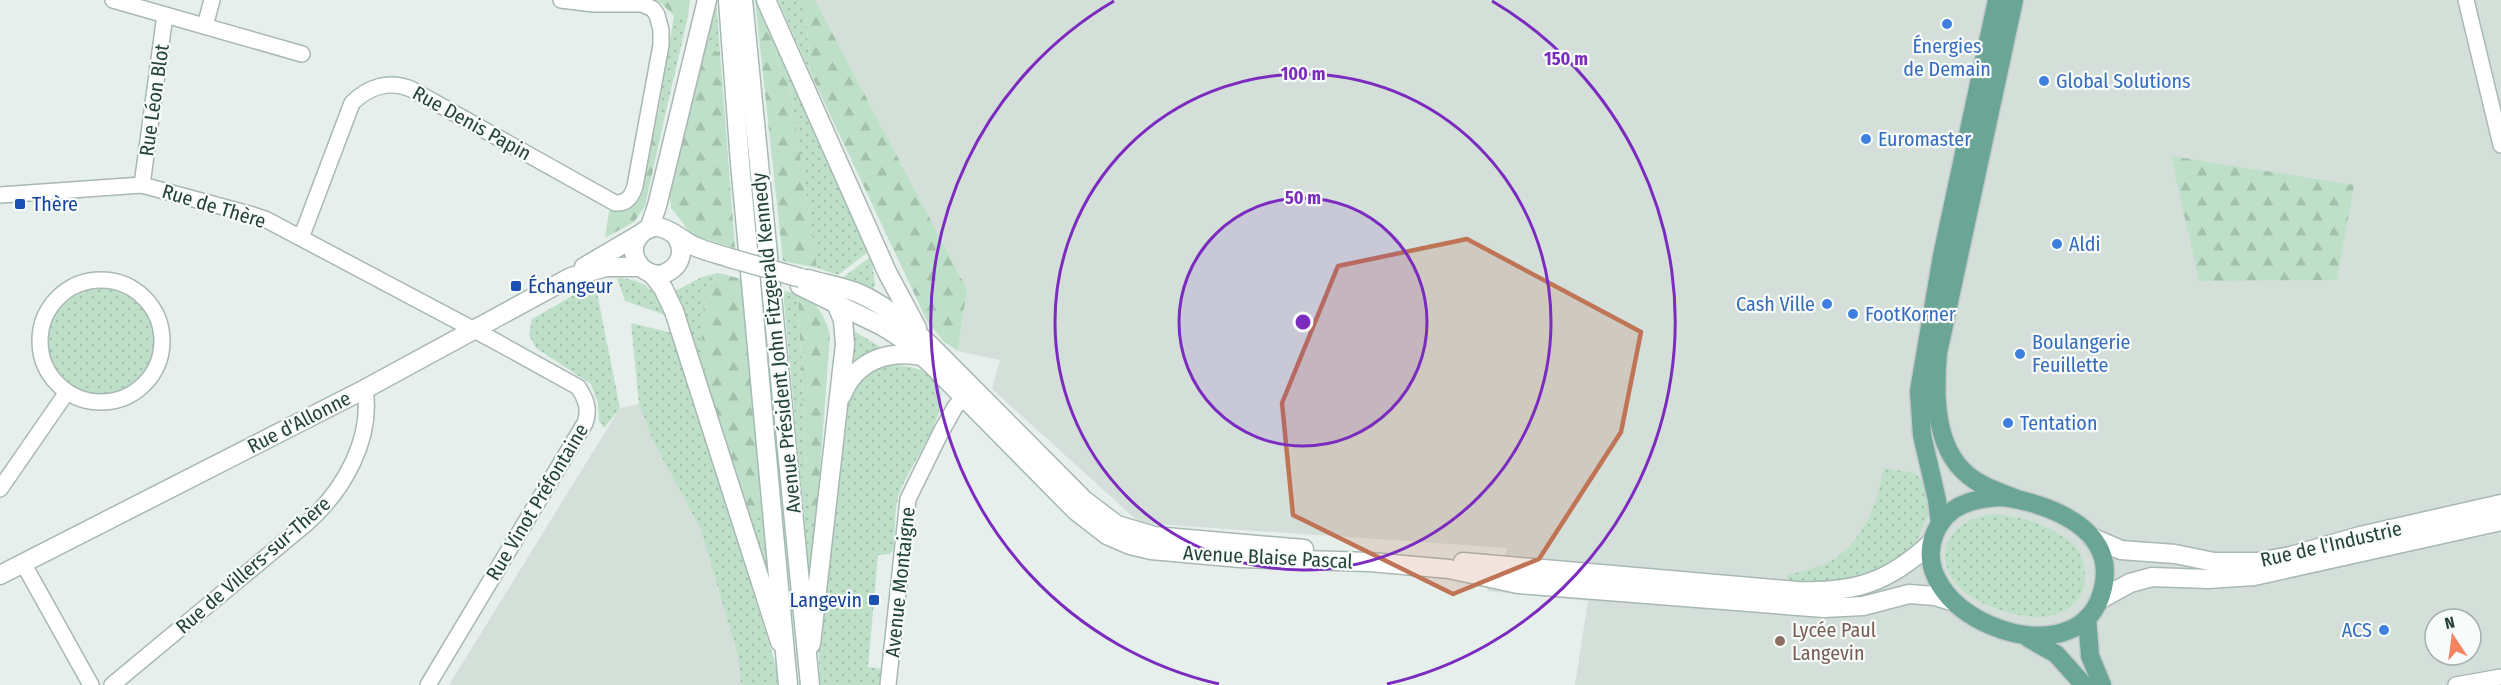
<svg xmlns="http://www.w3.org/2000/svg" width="2501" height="685" font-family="'Fira Sans Condensed',sans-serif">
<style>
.built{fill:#d4dfda;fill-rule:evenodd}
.grass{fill:url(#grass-dots)}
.forest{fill:url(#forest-firs)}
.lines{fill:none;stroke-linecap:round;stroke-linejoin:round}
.minor-casing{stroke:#a8b8b2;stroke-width:18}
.tertiary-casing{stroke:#a8b8b2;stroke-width:21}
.secondary-casing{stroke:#a4bbb3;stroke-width:21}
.primary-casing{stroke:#c2cac8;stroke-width:21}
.minor{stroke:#fff;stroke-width:15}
.tertiary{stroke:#fff;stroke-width:18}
.secondary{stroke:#fff;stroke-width:18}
.primary{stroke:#6aa596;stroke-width:18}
.tertiary-bridge-casing{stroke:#a8b8b2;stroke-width:21;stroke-linecap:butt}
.tertiary-bridge{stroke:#fff;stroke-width:18}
.marked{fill:#c07456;fill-opacity:0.2;stroke:#c07456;stroke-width:4.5;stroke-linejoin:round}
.ring{fill:none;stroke:#7b2cbf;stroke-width:3}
.shop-dot{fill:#3f7fe0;stroke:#f7fbf9;stroke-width:2}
.transit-dot{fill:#1a4fb4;stroke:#f7fbf9;stroke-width:2}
.education-dot{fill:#8d6e63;stroke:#f7fbf9;stroke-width:2}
.labels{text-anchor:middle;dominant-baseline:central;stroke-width:4.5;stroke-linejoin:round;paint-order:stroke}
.shop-label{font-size:20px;fill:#366cbe;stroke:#f7fbf9;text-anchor:start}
.street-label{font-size:20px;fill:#24423a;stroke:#f7fbf9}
.transit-label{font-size:20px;fill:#164399;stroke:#f7fbf9;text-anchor:start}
.education-label{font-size:20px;fill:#785e54;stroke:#f7fbf9;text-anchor:start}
.centre{fill:#7b2cbf;stroke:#f7fbf9;stroke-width:3}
.ring-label{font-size:18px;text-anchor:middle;font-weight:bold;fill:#7b2cbf;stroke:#f7fbf9;stroke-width:4.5;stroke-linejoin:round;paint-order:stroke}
</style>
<defs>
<pattern id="grass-dots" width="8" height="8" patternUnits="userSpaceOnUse" patternTransform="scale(1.5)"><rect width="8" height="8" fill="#bfe0c8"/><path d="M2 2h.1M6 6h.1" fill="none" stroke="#a4c1ad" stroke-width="1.8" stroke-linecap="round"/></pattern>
<pattern id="forest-firs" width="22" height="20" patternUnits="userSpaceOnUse" patternTransform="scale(1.5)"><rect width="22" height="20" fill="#bfe0c8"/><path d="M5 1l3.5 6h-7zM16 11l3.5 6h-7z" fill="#a4c1ad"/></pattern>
</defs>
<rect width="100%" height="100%" fill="#e6efeb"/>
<g class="built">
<path d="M815,0H2501V685H1575L1588,601L1487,591L1508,548L1140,523L992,389L1000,360L958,351L967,289ZM2435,619H2471V655H2435Z"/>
<path d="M639,404L654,443L700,528L738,656L741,685H449L620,408Z"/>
</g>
<g class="grass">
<path d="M716,0L720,52L702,49Z"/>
<path d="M778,0H805L810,72Z"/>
<path d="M674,16H688L665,116L658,114Z"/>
<path d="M787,67L868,252L838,275L817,268Z"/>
<path d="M871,256L875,284L873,289L868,290L840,280Z"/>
<path d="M719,273L705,290L708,396L675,291L702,277Z"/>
<path d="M617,278C645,279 656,291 668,316L625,301Z"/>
<path d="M595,283L620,408L604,428L599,421L598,403L591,384L536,348L529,335L532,319Z"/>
<circle cx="101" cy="342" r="53"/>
<path d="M783,291L798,293L807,491L816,526L810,581Z"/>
<path d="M631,323L672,333L778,672L779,685H741L738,656L700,528L654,443L639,404Z"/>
<path d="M849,328L884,349L851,366Z"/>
<path d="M894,365C988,371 915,451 899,494C894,510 895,533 894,550L889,554L878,555L868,667L882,669L879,685H820L818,643L845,413C853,380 860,372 894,365Z"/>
<path d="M1884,468L1914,473L1923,481L1929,513L1914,547L1882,570L1835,583L1786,584L1787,575C1798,572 1809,570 1820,566C1861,550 1876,507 1884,468Z"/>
<path d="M763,512L769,564H763L746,515Z"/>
<path d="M1996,514C2023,517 2055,526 2075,547C2080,552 2083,560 2084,567C2090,597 2069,615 2041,617C2017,618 1973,604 1957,585C1928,550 1956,516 1996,514Z"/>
</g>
<g class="forest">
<path d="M652,0H690L688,16H674L659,1Z"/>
<path d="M755,0H760L787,67L817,268L783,261Z"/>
<path d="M805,0H815L967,289L958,351L944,342L927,321L810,72Z"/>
<path d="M702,49L720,52L735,248L692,235L671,208L669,189Z"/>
<path d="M657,114L665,116L645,206L634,222L605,238L609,211L628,210L639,200Z"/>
<path d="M2171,156L2354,185L2337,280L2199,281Z"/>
<path d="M719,273L741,279L763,512L746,515L708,396L701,346L705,290Z"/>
<path d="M798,293C818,303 824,314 830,335L816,526L807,491Z"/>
</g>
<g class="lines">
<g class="minor-casing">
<g id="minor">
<path d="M113,0L302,54"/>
<path d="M2466,0L2501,145"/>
<path d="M205,26L212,0"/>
<path d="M142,185L165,15"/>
<path d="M0,195L142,185L253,215L265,219L495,341L578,387C586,399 590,409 585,423L428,685"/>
<path d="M301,238L352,103C368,87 389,80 411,89L615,203C627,204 632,196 635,186L661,45V30L657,15L653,9L642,4H594L561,0"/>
<circle cx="101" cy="341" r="61"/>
<path d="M0,489L67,392"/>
<path d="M23,563L91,685"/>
<path d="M112,685L307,523C344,490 373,439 365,389"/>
<path d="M888,685L908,499L941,432L955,407L970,390"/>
<path d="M2456,685L2501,677"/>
</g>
</g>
<g class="tertiary-casing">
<g id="tertiary">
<path d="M766,0L887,272L917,328"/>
<path d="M649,229L657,206L707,0"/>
<path d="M674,234C688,250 680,271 659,275C640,274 625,252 640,235C658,215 677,238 694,246C705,251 718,254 730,258"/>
<path d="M584,267L642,233"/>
<path d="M652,274L663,288L674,311L780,642"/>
<path d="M808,279C825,284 843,287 858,293C886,305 909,326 931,346L1084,500L1117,525L1154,536L1304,549"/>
<path d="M800,286L882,326L904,340L929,362L1076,511L1107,535L1130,545L1151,550L1240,558L1370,562L1449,569L1518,584L1824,608L1863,606L1909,594L1935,596L1954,602"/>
<path d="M842,395C856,360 888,350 922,356"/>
<path d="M2091,537L2121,550L2175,554L2214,562H2257L2291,556L2360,536L2501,504"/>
<path d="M1463,562L1797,591C1856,593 1889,582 1932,542"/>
<path d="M0,575L365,389L571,277L606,267H640"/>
<path d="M2099,600L2130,583L2152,577L2208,579L2254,576L2501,521"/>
<path d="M811,644L845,344L843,320L834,298"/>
</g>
</g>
<g class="secondary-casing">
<g id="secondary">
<path d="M728,0L740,163L788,685"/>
<path d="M743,0L810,685"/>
</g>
</g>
<g class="primary-casing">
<g id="primary">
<path d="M2014,0L1938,353C1934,397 1934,455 1976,481C1990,490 2007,495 2023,501"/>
<path d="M2003,497C2038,502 2092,519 2103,558C2107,573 2104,589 2098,603C2061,678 1903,611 1935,533C1947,504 1975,498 2003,497Z"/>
<path d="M1940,524L1937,500L1922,435L1919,391L1942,256L1997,0"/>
<path d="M2087,618L2090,656L2102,685"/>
<path d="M2028,638L2056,654L2084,685"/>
</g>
</g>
<use href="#minor" class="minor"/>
<use href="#tertiary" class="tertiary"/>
<use href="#secondary" class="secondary"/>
<use href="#primary" class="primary"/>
<g class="tertiary-bridge-casing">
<path id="tertiary-bridge" d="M730,258L801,278"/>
</g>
<use href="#tertiary-bridge" class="tertiary-bridge"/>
</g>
<path class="marked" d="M1467,239L1641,332L1621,432L1539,559L1453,594L1293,515L1282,403L1338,266Z"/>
<circle cx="1303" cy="322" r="124" fill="#7b2cbf" fill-opacity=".12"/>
<g class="ring">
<circle cx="1303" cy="322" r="124"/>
<circle cx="1303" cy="322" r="248"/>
<path d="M1219 684A372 372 0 0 1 1114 1M1492 1A372 372 0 0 1 1387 684"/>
</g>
<g class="shop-dot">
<circle cx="1947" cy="24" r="6"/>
<circle cx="2044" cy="81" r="6"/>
<circle cx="1866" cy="139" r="6"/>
<circle cx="2057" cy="244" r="6"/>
<circle cx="1827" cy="304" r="6"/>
<circle cx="1853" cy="314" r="6"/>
<circle cx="2020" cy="354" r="6"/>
<circle cx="2008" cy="423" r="6"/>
<circle cx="2384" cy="630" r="6"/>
</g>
<g class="transit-dot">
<rect x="14" y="198" width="12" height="12" rx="3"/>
<rect x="510" y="280" width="12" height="12" rx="3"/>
<rect x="868" y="594" width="12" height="12" rx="3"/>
</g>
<circle class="education-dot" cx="1780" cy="641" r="6"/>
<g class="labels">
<g class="shop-label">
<text x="1947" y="46" text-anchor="middle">Énergies<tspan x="1947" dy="23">de Demain</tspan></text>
<text x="2056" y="81">Global Solutions</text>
<text x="1878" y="139">Euromaster</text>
<text x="2069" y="244">Aldi</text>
<text x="1815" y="304" text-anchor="end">Cash Ville</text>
<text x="1865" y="314">FootKorner</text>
<text x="2032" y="342">Boulangerie<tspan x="2032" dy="23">Feuillette</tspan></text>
<text x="2020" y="423">Tentation</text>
<text x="2372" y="630" text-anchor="end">ACS</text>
</g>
<g class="street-label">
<text transform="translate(154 100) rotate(-82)">Rue Léon Blot</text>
<text transform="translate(472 123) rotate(29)">Rue Denis Papin</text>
<text transform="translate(214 206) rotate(17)">Rue de Thère</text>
<text transform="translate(776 343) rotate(-96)">Avenue Président John Fitzgerald Kennedy</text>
<text transform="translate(299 422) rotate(-27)">Rue d'Allonne</text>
<text transform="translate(537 502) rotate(-59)">Rue Vinot Préfontaine</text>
<text transform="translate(2331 544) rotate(-13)">Rue de l'Industrie</text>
<text transform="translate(1268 557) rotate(3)">Avenue Blaise Pascal</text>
<text transform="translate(253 565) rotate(-41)">Rue de Villers-sur-Thère</text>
<text transform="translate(900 582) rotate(-84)">Avenue Montaigne</text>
</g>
<g class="transit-label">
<text x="32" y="204">Thère</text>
<text x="528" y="286">Échangeur</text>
<text x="862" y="600" text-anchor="end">Langevin</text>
</g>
<g class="education-label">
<text x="1792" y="630">Lycée Paul<tspan x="1792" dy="23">Langevin</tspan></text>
</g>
</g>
<circle cx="1303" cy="322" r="9" class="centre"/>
<g class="ring-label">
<text x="1566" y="65">150 m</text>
<text x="1303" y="80">100 m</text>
<text x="1303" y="204">50 m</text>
</g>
<g transform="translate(2453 637) rotate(347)"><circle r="28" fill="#f7fbf9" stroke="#a3b1ad" stroke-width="1.5"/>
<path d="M0-4.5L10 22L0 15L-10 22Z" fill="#f4845f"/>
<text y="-9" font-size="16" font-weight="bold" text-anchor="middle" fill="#24423a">N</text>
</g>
</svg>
